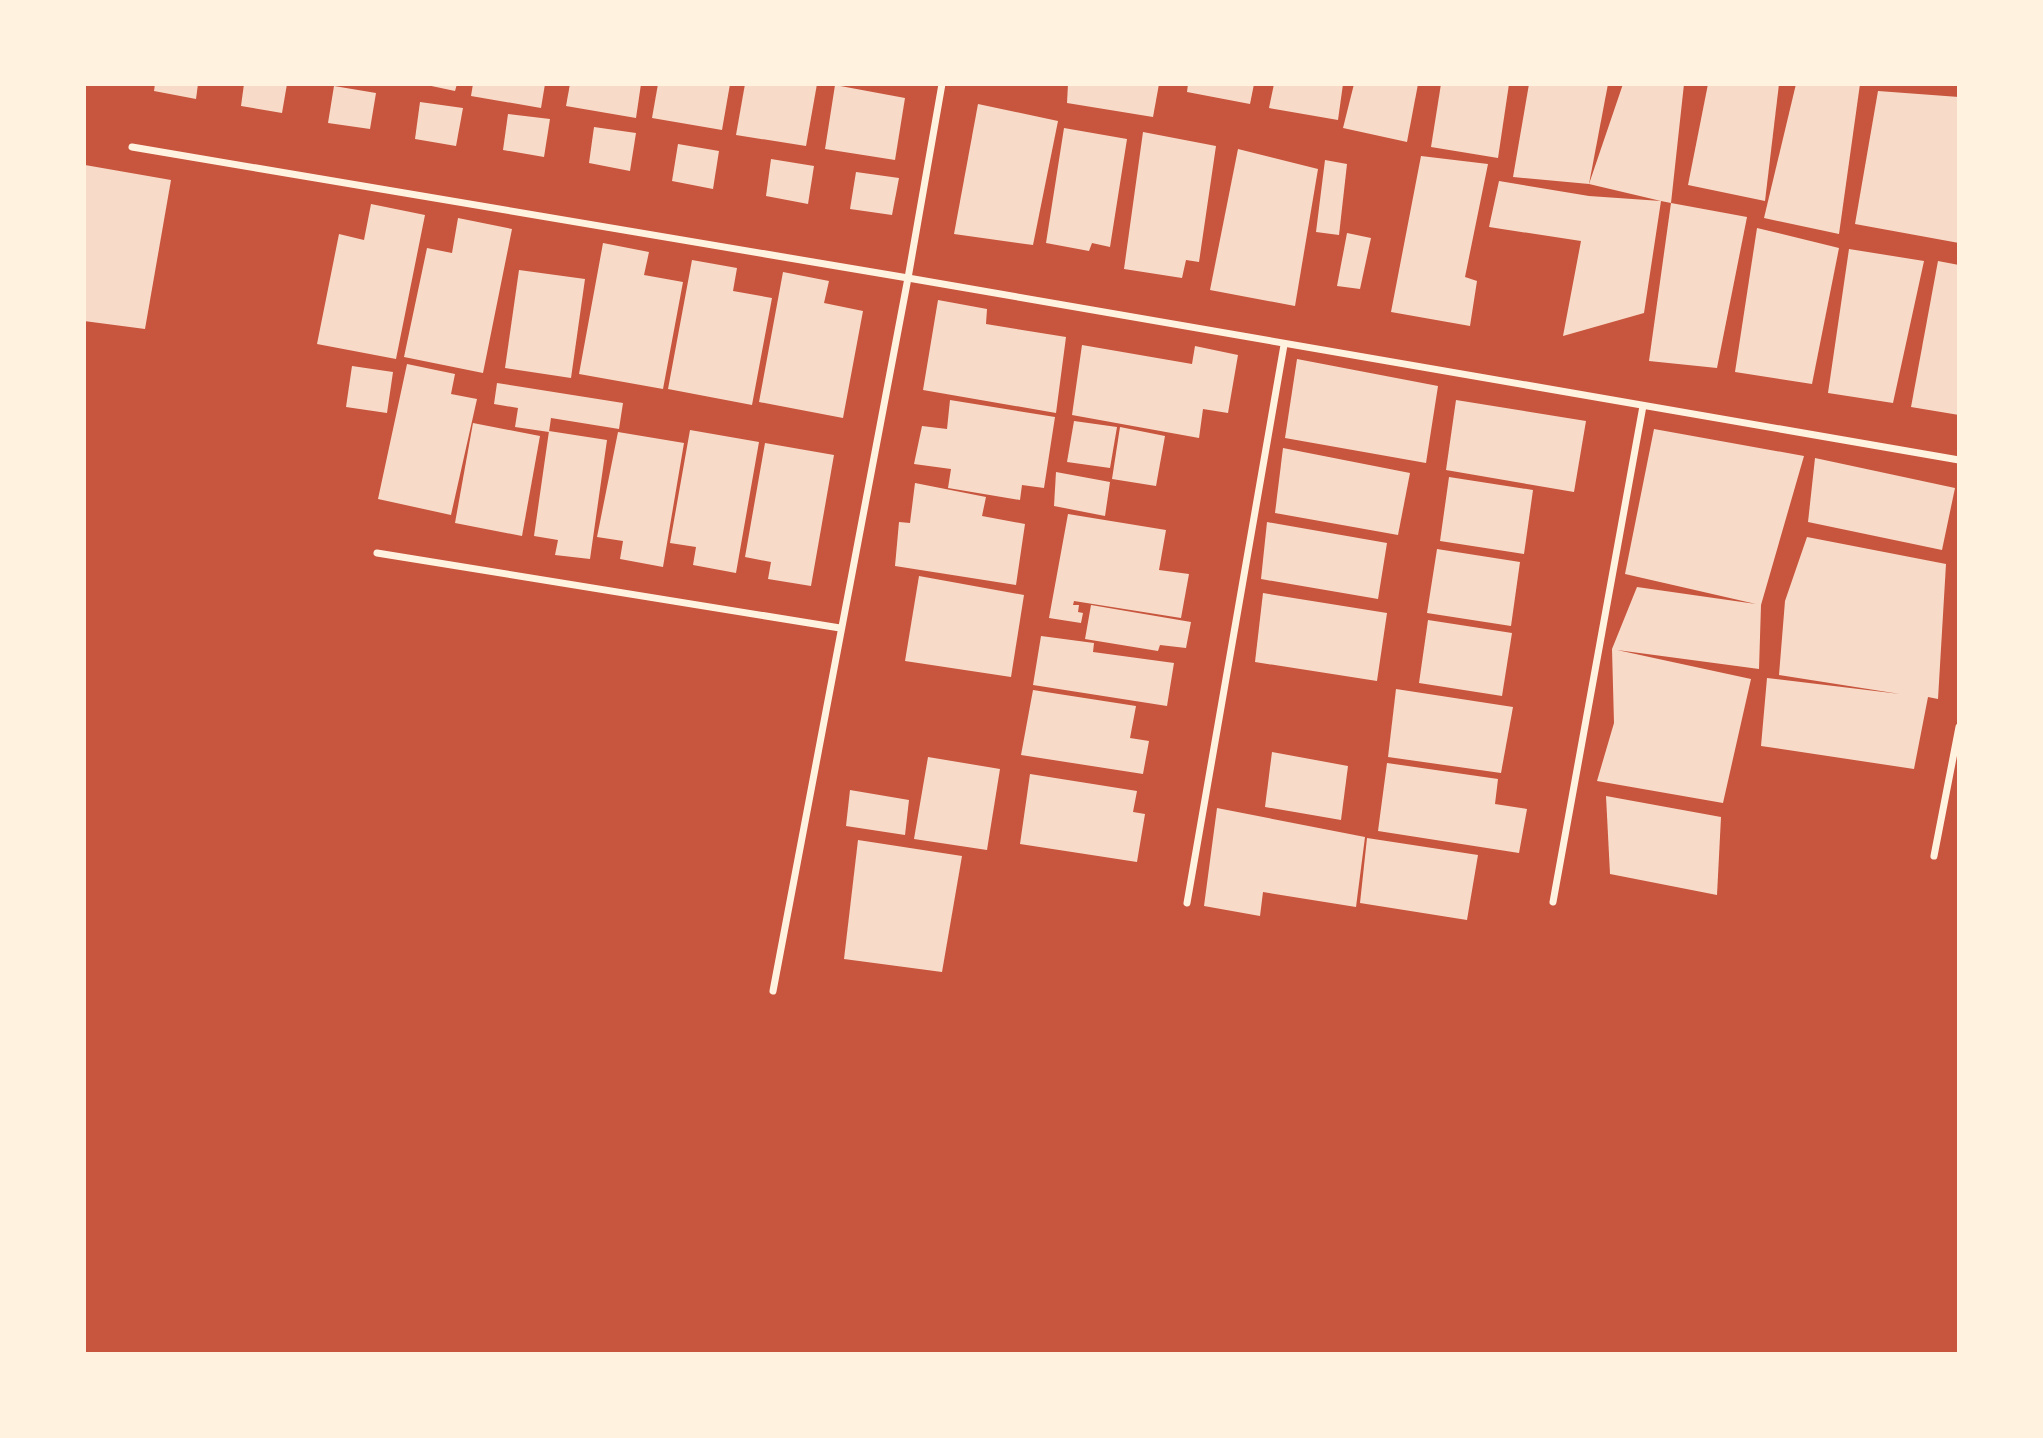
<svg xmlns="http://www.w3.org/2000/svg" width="2043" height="1438" font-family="Signika,sans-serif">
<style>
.building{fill:#f7dbc8}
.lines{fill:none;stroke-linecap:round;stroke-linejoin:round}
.minor{stroke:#fff3e0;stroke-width:7}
</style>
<rect width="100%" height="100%" fill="#c8553d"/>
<g class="building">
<path d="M155,84H198L196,99L154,91Z"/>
<path d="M244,84H287L282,113L241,106Z"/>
<path d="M422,84H457L455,91Z"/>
<path d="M473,84H545L541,108L471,96Z"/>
<path d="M570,84H641L636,118L566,106Z"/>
<path d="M658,84H730L722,130L652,118Z"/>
<path d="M745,84H817L806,146L736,135Z"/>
<path d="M1068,84H1159L1153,117L1067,103Z"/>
<path d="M1188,84H1254L1250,104L1187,92Z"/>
<path d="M1274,84H1343L1338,120L1269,108Z"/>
<path d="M1354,84H1418L1407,142L1343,128Z"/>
<path d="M1441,84H1509L1498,158L1431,147Z"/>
<path d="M1529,84H1608L1589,184L1513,177Z"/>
<path d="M1623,84H1684L1671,203L1661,201L1644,313L1563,336L1581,241L1489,227L1499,181L1589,196L1661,201L1589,184Z"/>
<path d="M1708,84H1779L1765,201L1688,185Z"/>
<path d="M1796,84H1860L1839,234L1764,218Z"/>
<path d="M835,85L905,98L895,160L825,149Z"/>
<path d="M334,86L376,93L370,129L328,123Z"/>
<path d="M1878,91L1959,97V243L1855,224Z"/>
<path d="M420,102L463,108L456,146L415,139Z"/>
<path d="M978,104L1058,121L1033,245L954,234Z"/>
<path d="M508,114L550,119L544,157L503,150Z"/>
<path d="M594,127L636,133L630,171L589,163Z"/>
<path d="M1064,128L1127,139L1110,247L1092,243L1089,251L1046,243Z"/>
<path d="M1143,132L1216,146L1199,262L1186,260L1182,278L1124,269Z"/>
<path d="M678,144L719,151L713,189L672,181Z"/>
<path d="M1238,149L1318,169L1295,306L1210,290Z"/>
<path d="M1421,156L1488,164L1465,277L1477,281L1470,326L1391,312Z"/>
<path d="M771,159L814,166L808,204L766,196Z"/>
<path d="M1325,160L1347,164L1339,235L1316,232Z"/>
<path d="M85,165L171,180L145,329L84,321Z"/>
<path d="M856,172L899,178L892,215L850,209Z"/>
<path d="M1671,203L1747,217L1717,368L1649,361Z"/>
<path d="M371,204L425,215L396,359L317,344L339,234L364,240Z"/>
<path d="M458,218L512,229L483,373L404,357L427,248L452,253Z"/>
<path d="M1757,228L1839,248L1812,384L1735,372Z"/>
<path d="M1347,233L1371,238L1360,289L1337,286Z"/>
<path d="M603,243L649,252L644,275L683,282L663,389L579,374Z"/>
<path d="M1849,249L1924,261L1893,403L1828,393Z"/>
<path d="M692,260L737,268L733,291L772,298L752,405L668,389Z"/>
<path d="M1938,261L1959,265V415L1911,407Z"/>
<path d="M519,270L585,279L571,378L505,368Z"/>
<path d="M783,272L829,281L824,303L863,311L843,418L759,402Z"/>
<path d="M938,300L987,309L986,324L1066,337L1056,413L923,390Z"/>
<path d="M1082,345L1192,364L1195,346L1238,355L1228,413L1203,409L1199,438L1072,415Z"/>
<path d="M1297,359L1438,386L1426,463L1285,438Z"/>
<path d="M407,364L455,374L451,394L477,399L451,515L378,499Z"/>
<path d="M352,366L393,372L387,413L346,407Z"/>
<path d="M497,383L623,403L619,429L551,418L549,432L515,427L518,408L494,404Z"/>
<path d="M950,400L1055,417L1044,488L1022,485L1020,500L948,488L951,469L914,464L922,426L947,429Z"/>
<path d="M1456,400L1586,421L1574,492L1446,470Z"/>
<path d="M1074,421L1117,427L1110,468L1067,462Z"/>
<path d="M473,423L540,436L522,536L455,523Z"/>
<path d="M1120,427L1165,436L1156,486L1112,479Z"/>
<path d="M1654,429L1804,456L1761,605L1759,669L1617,650L1751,679L1723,803L1597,781L1614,723L1612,649L1637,587L1756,604L1625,574Z"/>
<path d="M690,430L759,442L736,573L693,565L696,547L670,543Z"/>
<path d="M549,431L607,440L590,559L555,555L558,540L534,536Z"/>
<path d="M618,432L684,443L663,567L620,559L623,541L597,537Z"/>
<path d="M765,443L834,455L811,586L768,579L771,562L745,557Z"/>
<path d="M1283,448L1410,473L1398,535L1275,513Z"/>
<path d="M1815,458L1955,488L1942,550L1808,522Z"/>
<path d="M1056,472L1110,482L1105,516L1054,506Z"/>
<path d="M1449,477L1533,490L1524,554L1440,541Z"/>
<path d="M915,483L986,497L982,516L1025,524L1016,585L895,566L899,522L910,523Z"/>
<path d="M1068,514L1166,530L1159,570L1189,574L1181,618L1074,601L1073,605H1079L1078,612L1083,613L1081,623L1049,618Z"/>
<path d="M1267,522L1387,543L1378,599L1261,579Z"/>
<path d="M1807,537L1946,564L1938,699L1928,697L1914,769L1761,746L1767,678L1900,694L1779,675L1785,601Z"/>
<path d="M1437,549L1520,562L1511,626L1427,613Z"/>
<path d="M919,576L1024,595L1011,677L905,661Z"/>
<path d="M1263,593L1387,613L1377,681L1255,662Z"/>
<path d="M1091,605L1191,622L1186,648L1160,645L1158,651L1085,639Z"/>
<path d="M1428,620L1512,633L1502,696L1419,683Z"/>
<path d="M1041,636L1094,643L1093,652L1174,663L1167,706L1033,685Z"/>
<path d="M1396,689L1513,707L1501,773L1388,757Z"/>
<path d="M1033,690L1136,706L1130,738L1149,741L1143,774L1021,755Z"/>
<path d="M1272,752L1348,766L1341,820L1265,807Z"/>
<path d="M928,757L1000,769L987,850L914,839Z"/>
<path d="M1387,763L1498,779L1495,804L1527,809L1519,853L1378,831Z"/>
<path d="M1030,774L1137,791L1133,812L1145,814L1137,862L1020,844Z"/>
<path d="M850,790L909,800L905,835L846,826Z"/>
<path d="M1606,796L1721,817L1717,895L1610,874Z"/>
<path d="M1217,808L1365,837L1356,907L1263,892L1260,916L1204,906Z"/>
<path d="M1367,838L1478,855L1467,920L1360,903Z"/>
<path d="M858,840L962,856L942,972L844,959Z"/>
</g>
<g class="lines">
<g class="minor">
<path d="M132,147L908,278L1959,460"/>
<path d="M377,553L840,628"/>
<path d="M1934,856L1959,727"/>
<path d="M1553,902L1643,406"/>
<path d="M1187,903L1284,345"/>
<path d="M773,991L908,278L942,84"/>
</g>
</g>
<rect width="2043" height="1438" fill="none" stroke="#fff3e0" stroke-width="172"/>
</svg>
